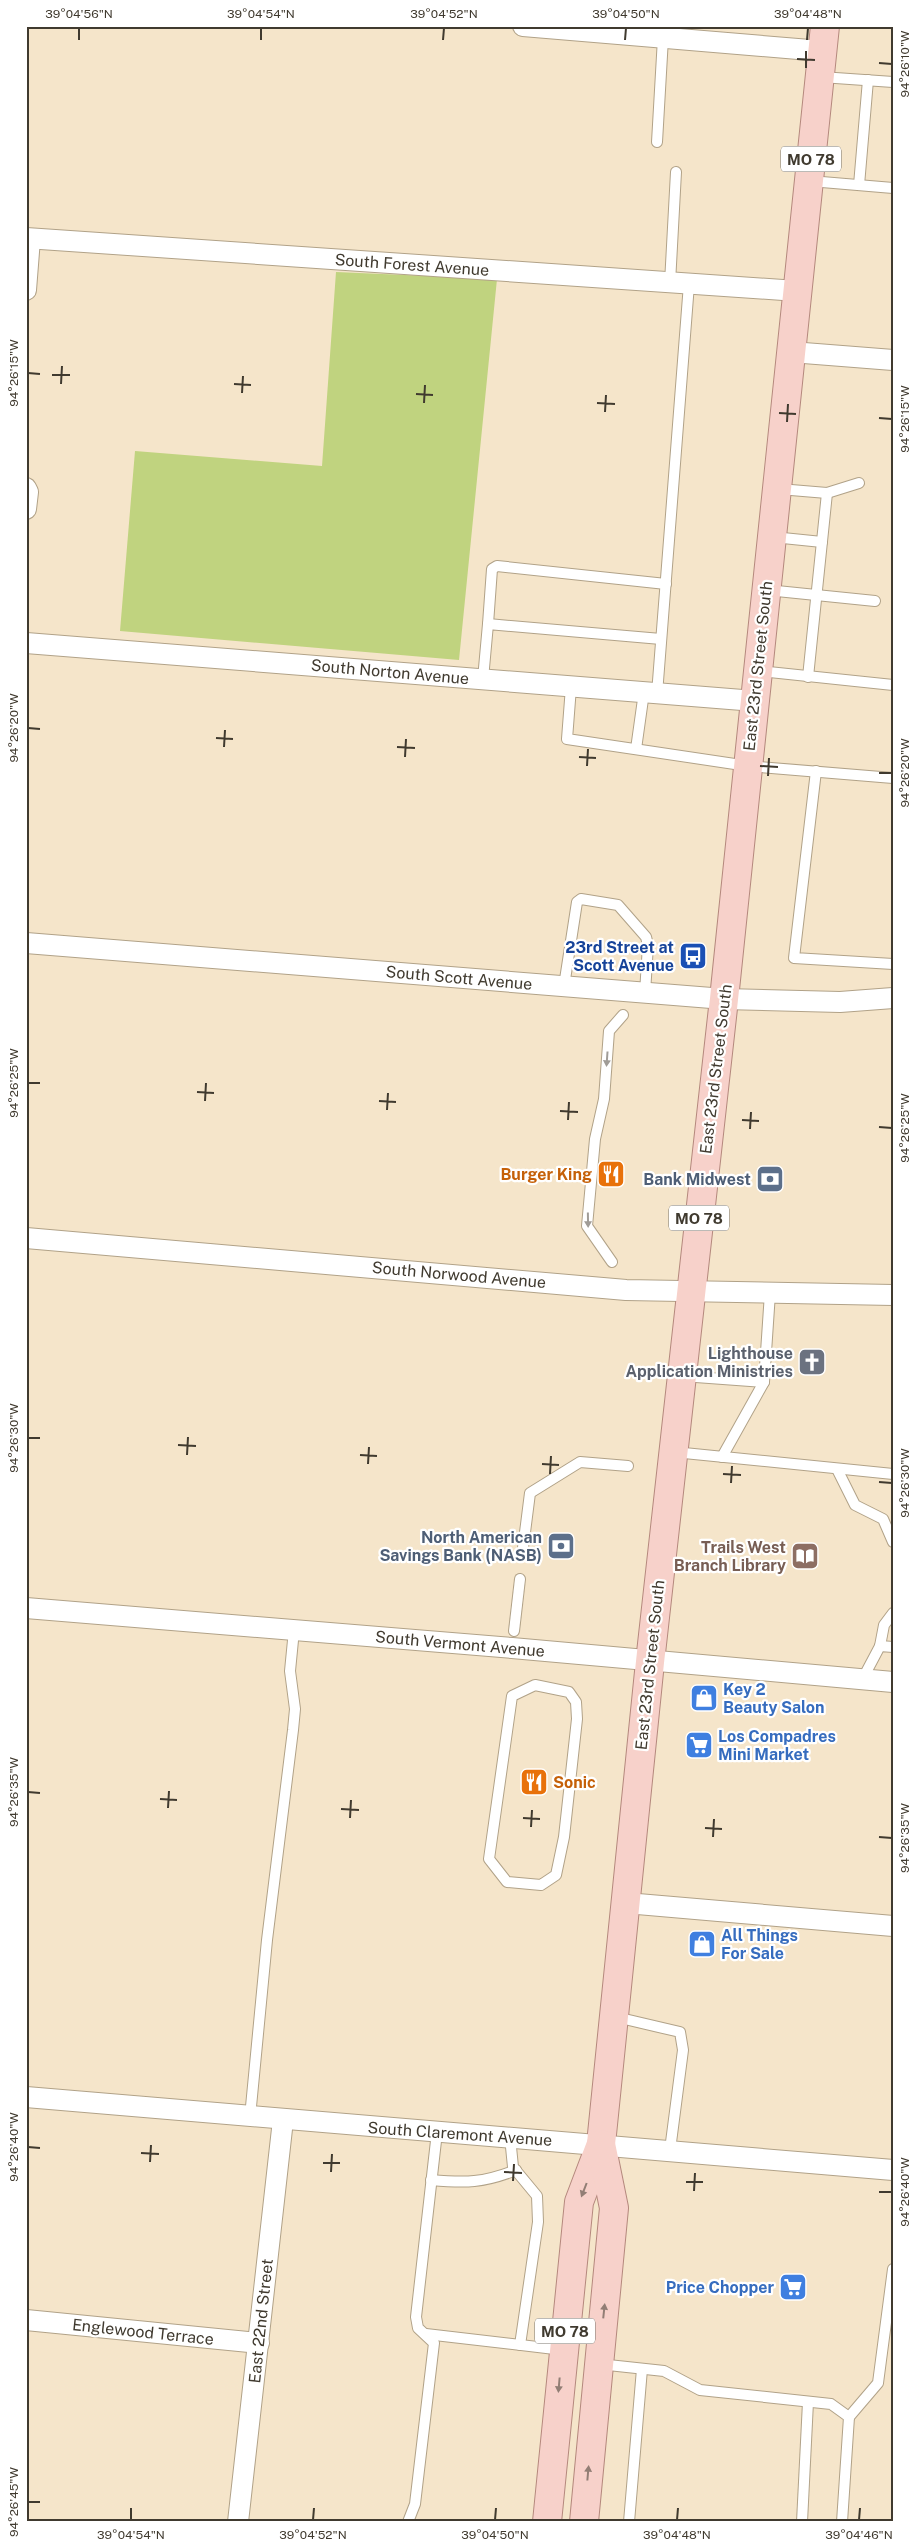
<svg xmlns="http://www.w3.org/2000/svg" width="919" height="2548" font-family="'Public Sans',sans-serif">
<style>
.green{fill:#c0d37f}
.lines{fill:none;stroke-linecap:round;stroke-linejoin:round}
.service-casing{stroke:#b1a288;stroke-width:12}
.minor-casing{stroke:#b1a288;stroke-width:22}
.primary-casing{stroke:#b4887d;stroke-width:30}
.service{stroke:#fff;stroke-width:10}
.minor{stroke:#fff;stroke-width:20}
.primary{stroke:#f7d1ca;stroke-width:28}
.oneway{fill:#a09c97}
.oneway2{fill:#927e75}
.ticks{fill:none;stroke:#403a2f;stroke-width:2}
.labels{text-anchor:middle;dominant-baseline:central;stroke-width:4.5;stroke-linejoin:round;paint-order:stroke}
.shield{fill:#fff;stroke:#79756d;stroke-width:1}
.shield-label{font-size:15px;font-weight:bold;fill:#403a2f}
.street-label{font-size:16px;fill:#403a2f;stroke:#fff}
.transit-label{font-size:16px;font-weight:bold;fill:#164399;stroke:#fff;text-anchor:end}
.food-label{font-size:16px;font-weight:bold;fill:#c56008;stroke:#fff;text-anchor:end}
.service-label{font-size:16px;font-weight:bold;fill:#4e5e75;stroke:#fff;text-anchor:end}
.worship-label{font-size:16px;font-weight:bold;fill:#5b616d;stroke:#fff;text-anchor:end}
.education-label{font-size:16px;font-weight:bold;fill:#785e54;stroke:#fff;text-anchor:end}
.shop-label{font-size:16px;font-weight:bold;fill:#366cbe;stroke:#fff;text-anchor:start}
.neatline{fill:none;stroke:#403a2f;stroke-width:2}
.ticks-label{font-size:12px;text-anchor:middle;fill:#403a2f}
</style>
<rect width="100%" height="100%" fill="#f5e5ca"/>
<path class="green" d="M336,272L497,279L459,660L120,631L135,451L322,466Z"/>
<g class="lines">
<g class="service-casing">
<g id="service">
<path d="M821,77L893,82"/>
<path d="M657,142L663,38"/>
<path d="M810,181L893,188"/>
<path d="M859,185L868,80"/>
<path d="M670,283L676,172"/>
<path d="M779,489L827,493L859,483"/>
<path d="M773,537L822,542"/>
<path d="M767,590L875,601"/>
<path d="M488,624L492,569L497,566L666,584"/>
<path d="M759,671L893,685"/>
<path d="M808,677L827,493"/>
<path d="M483,679L488,624L661,639"/>
<path d="M571,687L567,739L748,766L893,778"/>
<path d="M657,694L689,284"/>
<path d="M636,749L644,692"/>
<path d="M816,771L794,958L893,964"/>
<path d="M564,986L577,902L581,899L618,905L646,937L648,945L645,993"/>
<path d="M612,1262L587,1226L595,1139L604,1099L609,1031L623,1015"/>
<path d="M682,1376L764,1382L770,1293"/>
<path d="M674,1452L893,1474"/>
<path d="M722,1457L764,1382"/>
<path d="M837,1469L855,1505L883,1519L893,1542"/>
<path d="M523,1548L530,1493L580,1462L628,1466"/>
<path d="M514,1631L520,1579"/>
<path d="M880,1646L884,1625L893,1613"/>
<path d="M862,1680L880,1646L893,1647"/>
<path d="M535,1685L569,1692L576,1702L577,1719L564,1837L556,1875L541,1885L507,1882L489,1859L512,1696Z"/>
<path d="M616,2017L680,2032L683,2050L670,2150"/>
<path d="M250,2117L267,1940L293,1730L295,1709L290,1671L294,1630"/>
<path d="M510,2137L513,2167L537,2196L538,2222L520,2345"/>
<path d="M431,2180C466,2183 483,2183 516,2170"/>
<path d="M426,2334L563,2350"/>
<path d="M599,2364L664,2371L700,2390L831,2404L849,2417L842,2522"/>
<path d="M849,2417L878,2383L893,2269"/>
<path d="M408,2522L415,2504L434,2343L418,2328L416,2317L437,2132"/>
<path d="M629,2522L642,2369"/>
<path d="M802,2522L808,2402"/>
</g>
</g>
<g class="minor-casing">
<g id="minor">
<path d="M523,26L822,51"/>
<path d="M26,238L797,291"/>
<path d="M26,290L30,239"/>
<path d="M791,352L893,360"/>
<path d="M26,488L28,492L26,509"/>
<path d="M26,643L755,701"/>
<path d="M26,943L724,999L840,1002L893,998"/>
<path d="M26,1238L626,1290L893,1295"/>
<path d="M26,1608L512,1648L893,1682"/>
<path d="M626,1903L893,1926"/>
<path d="M26,2097L893,2170"/>
<path d="M26,2320L259,2343"/>
<path d="M238,2522L283,2120"/>
</g>
</g>
<g class="primary-casing">
<g id="primary">
<path d="M547,2522L579,2202L601,2144L650,1662L724,999L825,26"/>
<path d="M584,2522L614,2208L601,2144"/>
</g>
</g>
<use href="#service" class="service"/>
<use href="#minor" class="minor"/>
<use href="#primary" class="primary"/>
</g>
<defs><path id="oneway-solid" d="M-6-.8H1V-3.2L6.5 0L1 3.2V.8H-6Z" transform="scale(1.25)"/></defs>
<g class="oneway">
<use href="#oneway-solid" transform="translate(607 1059) rotate(94)"/>
<use href="#oneway-solid" transform="translate(588 1220) rotate(89)"/>
</g>
<g class="oneway2">
<use href="#oneway-solid" transform="translate(584 2190) rotate(111)"/>
<use href="#oneway-solid" transform="translate(604 2311) rotate(-84)"/>
<use href="#oneway-solid" transform="translate(559 2385) rotate(95)"/>
<use href="#oneway-solid" transform="translate(588 2473) rotate(-85)"/>
</g>
<path class="ticks" d="M79,40V28M261,40V28M443,40L444,28M625,40L626,28M807,40L808,28M797,59L815,60M879,63L892,64M806,68V51M28,373L40,374M52,375H70M61,384L62,366M234,384L251,385M242,393L243,376M416,394L433,395M424,403L425,385M597,403L615,404M605,412L606,395M779,413L796,414M879,418L892,419M787,422L788,404M28,728L40,729M216,738L233,739M224,747L225,730M397,747L415,748M405,757L406,739M579,757L596,758M587,766L588,749M760,766L778,767M879,773H892M768,776L769,758M28,1083H40M197,1092L214,1093M205,1101L206,1083M379,1101L396,1102M387,1110L388,1093M560,1111L578,1112M568,1120L569,1102M742,1120L759,1121M879,1127L892,1128M750,1129L751,1112M28,1438H40M178,1445L196,1446M187,1455L188,1437M360,1455L377,1456M368,1464L369,1447M542,1464L559,1465M550,1474L551,1456M723,1474L741,1475M879,1482L892,1483M731,1483L732,1466M28,1792L40,1793M160,1799L177,1800M168,1808L169,1791M341,1809L359,1810M350,1818L351,1800M523,1818L540,1819M531,1827L532,1810M705,1828L722,1829M713,1837L714,1819M879,1837L892,1838M28,2147L40,2148M141,2153L159,2154M150,2162L151,2145M323,2163H340M331,2172L332,2154M504,2172L522,2173M513,2181L514,2164M686,2182H703M694,2191L695,2173M879,2192H892M28,2502H40M131,2520V2508M313,2520L314,2508M495,2520L496,2508M677,2520L678,2508M859,2520L860,2508"/>
<defs>
<g id="bus-square" transform="scale(1.4375)"><rect x="-9" y="-9" width="18" height="18" rx="4" fill="#1a4fb4" stroke="#fff"/><path d="M-5-6H5V4H4V6H2V4H-2V6H-4V4H-5ZM-3.5-4V0h7V-4ZM-3.5 1.2v1.5H-2V1.2ZM2 1.2v1.5H3.5V1.2Z" fill="#fff"/></g>
<g id="restaurant-square" transform="scale(1.4375)"><rect x="-9" y="-9" width="18" height="18" rx="4" fill="#e8710a" stroke="#fff"/><path d="M-5-6h1v4h1v-4h1v4h1v-4h1v5L-1.5 .5V6h-2V.5L-5-1ZM5-6V6H3V1.5H1.5Q1.5-4 5-6Z" fill="#fff"/></g>
<g id="bank-square" transform="scale(1.4375)"><rect x="-9" y="-9" width="18" height="18" rx="4" fill="#5c6f8a" stroke="#fff"/><path d="M-6-4H6V4H-6ZM0-2.3a2.3 2.3 0 1 0 0 4.6a2.3 2.3 0 1 0 0-4.6Z" fill="#fff"/></g>
<g id="church-square" transform="scale(1.4375)"><rect x="-9" y="-9" width="18" height="18" rx="4" fill="#6b7280" stroke="#fff"/><path d="M-1.2-6h2.4v3.5h3.3v2.4h-3.3V6h-2.4V-.1h-3.3v-2.4h3.3Z" fill="#fff"/></g>
<g id="library-square" transform="scale(1.4375)"><rect x="-9" y="-9" width="18" height="18" rx="4" fill="#8d6e63" stroke="#fff"/><path d="M-6-4Q-3-5.5-.7-3.5V5Q-3 3-6 4ZM6-4Q3-5.5 .7-3.5V5Q3 3 6 4Z" fill="#fff"/></g>
<g id="shop-square" transform="scale(1.4375)"><rect x="-9" y="-9" width="18" height="18" rx="4" fill="#3f7fe0" stroke="#fff"/><path d="M-5-2.5h2.3a2.7 3.5 0 0 1 5.4 0H5L5.5 6h-11ZM-1.5-2.5h3a1.5 2.3 0 0 0-3 0Z" fill="#fff"/></g>
<g id="supermarket-square" transform="scale(1.4375)"><rect x="-9" y="-9" width="18" height="18" rx="4" fill="#3f7fe0" stroke="#fff"/><path d="M-6-5.5h2.5l.6 2H6L4.5 2H-2.5L-4.4-4H-6ZM-1.5 3.2a1.3 1.3 0 1 0 .1 0ZM3 3.2a1.3 1.3 0 1 0 .1 0Z" fill="#fff"/></g>
</defs>
<g fill-rule="evenodd">
<use href="#bus-square" x="693" y="956"/>
<use href="#restaurant-square" x="611" y="1174"/>
<use href="#bank-square" x="770" y="1179"/>
<use href="#church-square" x="812" y="1362"/>
<use href="#bank-square" x="561" y="1546"/>
<use href="#library-square" x="805" y="1556"/>
<use href="#shop-square" x="704" y="1698"/>
<use href="#supermarket-square" x="699" y="1745"/>
<use href="#restaurant-square" x="534" y="1782"/>
<use href="#shop-square" x="702" y="1944"/>
<use href="#supermarket-square" x="793" y="2287"/>
</g>
<g class="labels">
<g class="shield">
<rect x="781" y="146.5" width="60" height="25" rx="4"/>
<rect x="669" y="1205.5" width="60" height="25" rx="4"/>
<rect x="535" y="2318.5" width="60" height="25" rx="4"/>
</g>
<g class="shield-label">
<text x="811" y="159">MO 78</text>
<text x="699" y="1218">MO 78</text>
<text x="565" y="2331">MO 78</text>
</g>
<g class="street-label">
<text transform="translate(412 265) rotate(4)">South Forest Avenue</text>
<text transform="translate(758 666) rotate(-84)">East 23rd Street South</text>
<text transform="translate(390 672) rotate(5)">South Norton Avenue</text>
<text transform="translate(459 978) rotate(5)">South Scott Avenue</text>
<text transform="translate(716 1069) rotate(-83)">East 23rd Street South</text>
<text transform="translate(459 1275) rotate(5)">South Norwood Avenue</text>
<text transform="translate(460 1644) rotate(5)">South Vermont Avenue</text>
<text transform="translate(650 1665) rotate(-84)">East 23rd Street South</text>
<text transform="translate(460 2134) rotate(4)">South Claremont Avenue</text>
<text transform="translate(261 2321) rotate(-84)">East 22nd Street</text>
<text transform="translate(143 2332) rotate(6)">Englewood Terrace</text>
</g>
<g class="transit-label">
<text x="674" y="947">23rd Street at<tspan x="674" dy="18">Scott Avenue</tspan></text>
</g>
<g class="food-label">
<text x="592" y="1174">Burger King</text>
<text x="553" y="1782" text-anchor="start">Sonic</text>
</g>
<g class="service-label">
<text x="751" y="1179">Bank Midwest</text>
<text x="542" y="1537">North American<tspan x="542" dy="18">Savings Bank (NASB)</tspan></text>
</g>
<g class="worship-label">
<text x="793" y="1353">Lighthouse<tspan x="793" dy="18">Application Ministries</tspan></text>
</g>
<g class="education-label">
<text x="786" y="1547">Trails West<tspan x="786" dy="18">Branch Library</tspan></text>
</g>
<g class="shop-label">
<text x="723" y="1689">Key 2<tspan x="723" dy="18">Beauty Salon</tspan></text>
<text x="718" y="1736">Los Compadres<tspan x="718" dy="18">Mini Market</tspan></text>
<text x="721" y="1935">All Things<tspan x="721" dy="18">For Sale</tspan></text>
<text x="774" y="2287" text-anchor="end">Price Chopper</text>
</g>
</g>
<rect width="919" height="2548" fill="none" stroke="#ffffff" stroke-width="55"/>
<rect x="28" y="28" width="864" height="2492" class="neatline"/>
<g class="ticks-label">
<text x="79" y="18">39°04'56"N</text>
<text x="261" y="18">39°04'54"N</text>
<text x="444" y="18">39°04'52"N</text>
<text x="626" y="18">39°04'50"N</text>
<text x="808" y="18">39°04'48"N</text>
<text transform="translate(905 64) rotate(-90)" y="4">94°26'10"W</text>
<text transform="translate(14 373) rotate(-90)" y="4">94°26'15"W</text>
<text transform="translate(905 419) rotate(-90)" y="4">94°26'15"W</text>
<text transform="translate(14 728) rotate(-90)" y="4">94°26'20"W</text>
<text transform="translate(905 773) rotate(-90)" y="4">94°26'20"W</text>
<text transform="translate(14 1083) rotate(-90)" y="4">94°26'25"W</text>
<text transform="translate(905 1128) rotate(-90)" y="4">94°26'25"W</text>
<text transform="translate(14 1438) rotate(-90)" y="4">94°26'30"W</text>
<text transform="translate(905 1483) rotate(-90)" y="4">94°26'30"W</text>
<text transform="translate(14 1792) rotate(-90)" y="4">94°26'35"W</text>
<text transform="translate(905 1838) rotate(-90)" y="4">94°26'35"W</text>
<text transform="translate(14 2147) rotate(-90)" y="4">94°26'40"W</text>
<text transform="translate(905 2192) rotate(-90)" y="4">94°26'40"W</text>
<text transform="translate(14 2502) rotate(-90)" y="4">94°26'45"W</text>
<text x="131" y="2539">39°04'54"N</text>
<text x="313" y="2539">39°04'52"N</text>
<text x="495" y="2539">39°04'50"N</text>
<text x="677" y="2539">39°04'48"N</text>
<text x="859" y="2539">39°04'46"N</text>
</g>
</svg>
